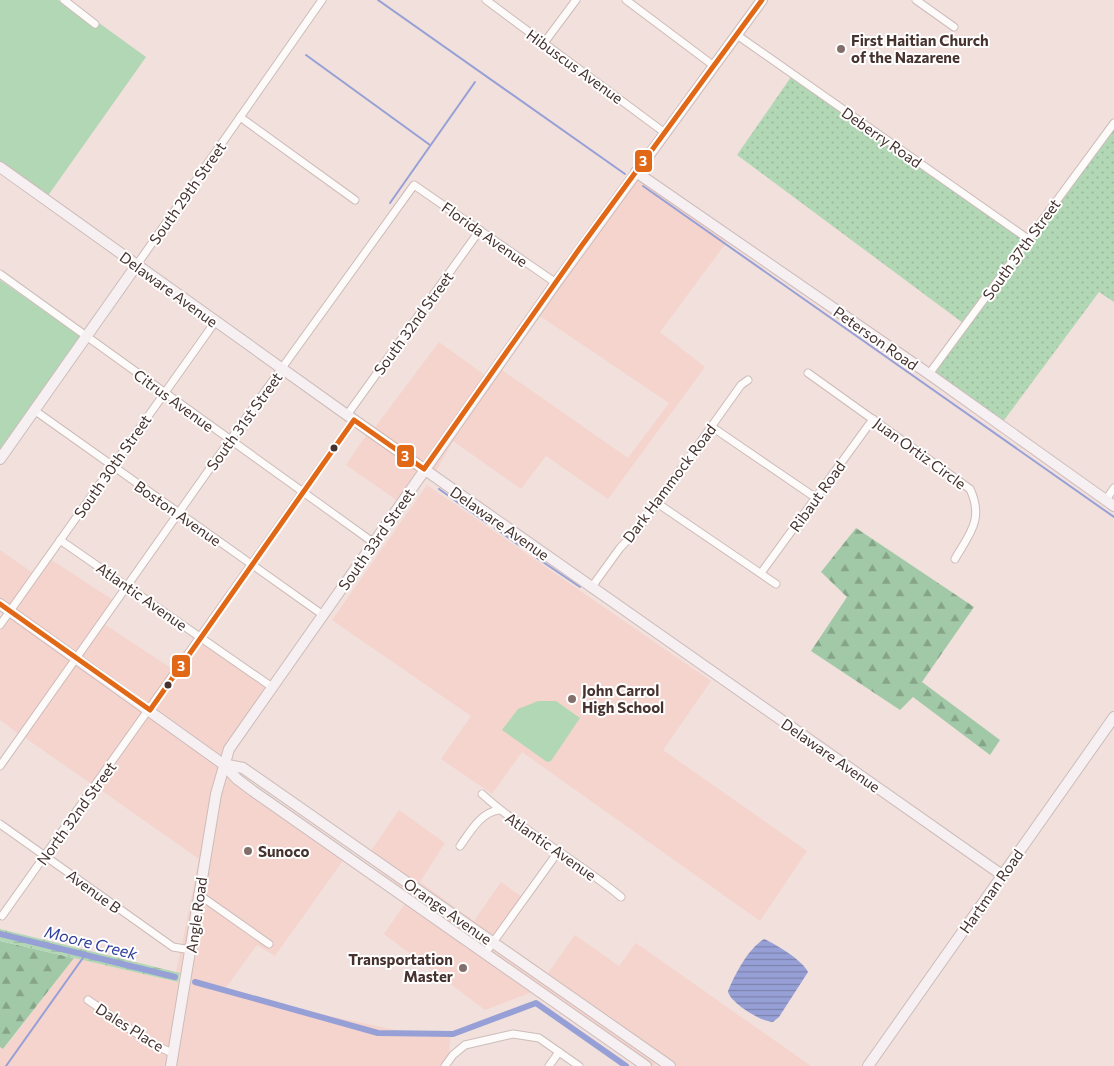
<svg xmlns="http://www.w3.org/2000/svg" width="1114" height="1066" font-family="Commissioner,sans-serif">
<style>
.built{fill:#f5d4cd}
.grass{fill:url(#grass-dots)}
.forest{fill:url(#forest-firs)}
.wetland{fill:url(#wetland-marsh)}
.park{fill:#b2d7b5}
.water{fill:url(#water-rules)}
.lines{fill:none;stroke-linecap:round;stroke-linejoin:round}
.stream{stroke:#97a0d6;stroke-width:2}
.canal{stroke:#97a0d6;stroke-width:6}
.street-casing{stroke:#cdbcb9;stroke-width:9}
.secondary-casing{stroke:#cdbcb9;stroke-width:12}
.street{stroke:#fdfafa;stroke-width:7}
.secondary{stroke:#f6f0f3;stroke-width:10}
.bus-1-casing{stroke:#fff;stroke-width:9}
.bus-1{stroke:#e06816;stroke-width:5}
.poi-dot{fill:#826f6b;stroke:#fff;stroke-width:2}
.bus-dot{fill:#46322e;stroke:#fff;stroke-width:2}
.labels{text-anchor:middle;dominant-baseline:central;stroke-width:4;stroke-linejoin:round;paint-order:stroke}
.poi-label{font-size:15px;font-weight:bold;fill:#46322e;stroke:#fff;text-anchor:start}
.street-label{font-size:15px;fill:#46322e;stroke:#fff}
.water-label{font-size:16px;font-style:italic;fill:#33409c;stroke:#fff}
.line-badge{stroke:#fff;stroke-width:2}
.badge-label{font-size:14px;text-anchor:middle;font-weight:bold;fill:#fff}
</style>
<defs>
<pattern id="grass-dots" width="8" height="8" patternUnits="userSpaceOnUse" patternTransform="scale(1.25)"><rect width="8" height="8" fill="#b2d7b5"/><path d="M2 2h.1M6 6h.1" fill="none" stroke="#9ab99c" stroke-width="1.8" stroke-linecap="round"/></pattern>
<pattern id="forest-firs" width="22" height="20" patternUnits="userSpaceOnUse" patternTransform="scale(1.25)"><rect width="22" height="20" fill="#a2c9a7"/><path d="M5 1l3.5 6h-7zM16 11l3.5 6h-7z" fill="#86a488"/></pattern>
<pattern id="wetland-marsh" width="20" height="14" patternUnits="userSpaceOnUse" patternTransform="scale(1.25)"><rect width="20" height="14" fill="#b2d7b5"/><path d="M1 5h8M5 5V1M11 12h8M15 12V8" fill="none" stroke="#9ab99c"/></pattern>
<pattern id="water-rules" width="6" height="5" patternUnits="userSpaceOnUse" patternTransform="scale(1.25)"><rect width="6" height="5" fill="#97a0d6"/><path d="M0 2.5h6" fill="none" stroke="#7d83ae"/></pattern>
</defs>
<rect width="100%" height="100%" fill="#f1e0dc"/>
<g class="built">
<path d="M637,176L729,239L660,332L705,367L608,499L546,456L521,489L453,441L435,473L428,468L499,368L628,458L669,403L537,314Z"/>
<path d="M439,342L486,376L423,465L373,430Z"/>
<path d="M367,434L419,470L398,501L346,465Z"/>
<path d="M427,485L711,681L663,750L807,851L760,921L522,752L492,794L441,759L471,716L332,620Z"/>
<path d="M0,550L33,573L10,606L0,600Z"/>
<path d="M50,559L113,600L76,654L15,610Z"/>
<path d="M11,616L72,659L19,734L0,720V631Z"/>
<path d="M104,624L174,670L149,706L81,657Z"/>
<path d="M201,641L267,688L222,759L154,709Z"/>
<path d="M77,663L145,711L93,785L24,737Z"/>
<path d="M150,715L219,767L194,895L188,946L182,945L199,859L98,788Z"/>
<path d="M224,771L344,859L275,956L257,945L222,993L428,1037L451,1032L449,1053L440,1066H174L200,900L270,948L274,943L201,892Z"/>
<path d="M399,810L445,843L420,882L463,913L474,921L501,882L522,897L492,938L370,852Z"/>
<path d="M372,865H378L488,943L485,948L410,897L411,895Z"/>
<path d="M406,902L535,991L485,1010L384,934Z"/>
<path d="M575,935L619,966L636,943L811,1066H676L497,941L499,939L548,973Z"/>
<path d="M493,947L657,1061L653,1066L490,951Z"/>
<path d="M180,952L188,953L171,1049L123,1020L170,1056L168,1066H0V1047L4,1049L74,958L178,982L180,974L176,972Z"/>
</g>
<g class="grass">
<path d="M791,77L1024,240L963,323L737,155Z"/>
<path d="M1114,128V302L1099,292L1002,423L933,373Z"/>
</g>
<g class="forest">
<path d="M856,528L974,607L922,682L1000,740L990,755L913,697L900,710L811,651L847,597L821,572Z"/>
<path d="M0,941L74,958L3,1049L0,1047Z"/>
</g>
<path class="wetland" d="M0,929L180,973L178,982L0,941Z"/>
<g class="park">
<path d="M0,0H58L95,28L99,23L146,57L47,197L0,163Z"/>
<path d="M0,280L82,337L0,453Z"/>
<path d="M538,701H556L580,718L551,761L547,762L502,730L518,709Z"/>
</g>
<path class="water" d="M764,939C776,944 803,961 808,972L779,1017L773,1022C761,1022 729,1002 728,991C735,974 748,949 764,939Z"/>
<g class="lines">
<g class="stream">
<path d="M378,0L625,174"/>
<path d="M306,55L430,145"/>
<path d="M643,186L1114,517"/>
<path d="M390,203L475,82"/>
<path d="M439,489L487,523"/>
<path d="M495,528L520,546"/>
<path d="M537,558L580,587"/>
<path d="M6,1066L85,955"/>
</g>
<g class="canal">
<path d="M0,934L175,977"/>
<path d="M195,982L378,1033L453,1034L536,1003L626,1066"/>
</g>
<g class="street-casing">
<g id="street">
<path d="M64,0L95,24"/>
<path d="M486,0L665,133"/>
<path d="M626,0L714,66"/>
<path d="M916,0L954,27"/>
<path d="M737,35L1028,239"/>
<path d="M544,43L576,0"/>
<path d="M240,117L355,200"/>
<path d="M136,266L322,0"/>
<path d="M0,274L374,543"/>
<path d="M808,373L970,489C984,519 970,533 955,559"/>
<path d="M929,374L1114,123"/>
<path d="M34,410L323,615"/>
<path d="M347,415L480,230"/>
<path d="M712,427L816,498"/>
<path d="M1105,501L1114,488"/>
<path d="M657,503L776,584"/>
<path d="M60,540L272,687"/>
<path d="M761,573L873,419"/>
<path d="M591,588L620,548L639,528L741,385L748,380"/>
<path d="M0,625L215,322"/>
<path d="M0,766L230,440L414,185L556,283"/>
<path d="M482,794C525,833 577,860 621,897"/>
<path d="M0,824L173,947L191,950"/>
<path d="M460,846C470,832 481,812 499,810"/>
<path d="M198,894L269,944"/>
<path d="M2,916L354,420"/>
<path d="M486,952L558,852"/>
<path d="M88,1000L149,1042L174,1054"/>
<path d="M445,1066L453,1055L465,1045L513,1034L539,1038L579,1066"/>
<path d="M549,1066L559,1052"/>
</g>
</g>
<g class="secondary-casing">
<g id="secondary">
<path d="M0,167L347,415L1002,875"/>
<path d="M636,172L929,374L1114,506"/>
<path d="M0,459L136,266"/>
<path d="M0,604L223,764L237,779L253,791L646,1066"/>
<path d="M223,764L243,768L670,1066"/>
<path d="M171,1066L216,794L229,749L556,283L762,0"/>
<path d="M868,1066L1114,717"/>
</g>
</g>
<use href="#street" class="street"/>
<use href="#secondary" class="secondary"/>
<g class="bus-1-casing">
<path id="bus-1" d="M0,604L150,710L354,420L424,469L580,248L762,0"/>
</g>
<use href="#bus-1" class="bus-1"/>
</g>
<g class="poi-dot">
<circle cx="841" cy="49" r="5"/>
<circle cx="572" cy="699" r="5"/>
<circle cx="248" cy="851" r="5"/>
<circle cx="463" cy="968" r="5"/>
</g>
<g class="bus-dot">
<circle cx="334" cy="448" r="4.5"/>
<circle cx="168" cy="685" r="4.5"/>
</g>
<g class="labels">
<g class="poi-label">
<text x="851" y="40">First Haitian Church<tspan x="851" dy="17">of the Nazarene</tspan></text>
<text x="582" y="690">John Carrol<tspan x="582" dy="17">High School</tspan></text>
<text x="258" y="851">Sunoco</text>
<text x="453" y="959" text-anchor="end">Transportation<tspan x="453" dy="17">Master</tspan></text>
</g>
<g class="street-label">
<text transform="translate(575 66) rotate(36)">Hibuscus Avenue</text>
<text transform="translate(882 137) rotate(35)">Deberry Road</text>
<text transform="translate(187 193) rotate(-55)">South 29th Street</text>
<text transform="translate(485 234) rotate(35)">Florida Avenue</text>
<text transform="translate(1021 249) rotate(-54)">South 37th Street</text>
<text transform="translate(169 289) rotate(36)">Delaware Avenue</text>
<text transform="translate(413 323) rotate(-54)">South 32nd Street</text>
<text transform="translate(876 338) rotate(35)">Peterson Road</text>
<text transform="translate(174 400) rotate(36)">Citrus Avenue</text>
<text transform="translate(244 421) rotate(-54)">South 31st Street</text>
<text transform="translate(920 453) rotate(36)">Juan Ortiz Circle</text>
<text transform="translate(112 466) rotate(-55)">South 30th Street</text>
<text transform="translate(669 483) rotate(-53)">Dark Hammock Road</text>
<text transform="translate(817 496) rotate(-54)">Ribaut Road</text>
<text transform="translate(178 513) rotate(35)">Boston Avenue</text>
<text transform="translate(500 523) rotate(35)">Delaware Avenue</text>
<text transform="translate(376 539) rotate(-55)">South 33rd Street</text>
<text transform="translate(142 596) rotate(35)">Atlantic Avenue</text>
<text transform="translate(831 755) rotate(35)">Delaware Avenue</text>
<text transform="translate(76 813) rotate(-54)">North 32nd Street</text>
<text transform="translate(551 846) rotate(35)">Atlantic Avenue</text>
<text transform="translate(94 891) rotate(36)">Avenue B</text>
<text transform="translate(991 891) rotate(-55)">Hartman Road</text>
<text transform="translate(448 911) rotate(35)">Orange Avenue</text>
<text transform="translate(196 915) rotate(-82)">Angle Road</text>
<text transform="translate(130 1027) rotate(32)">Dales Place</text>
</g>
<g class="water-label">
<text transform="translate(91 942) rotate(14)">Moore Creek</text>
</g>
</g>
<g class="line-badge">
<rect x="634" y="149" width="19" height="24" rx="5" fill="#e06816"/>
<rect x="396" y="444" width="19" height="24" rx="5" fill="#e06816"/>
<rect x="171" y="654" width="20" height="24" rx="5" fill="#e06816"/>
</g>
<g class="badge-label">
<text x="643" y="166">3</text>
<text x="405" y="461">3</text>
<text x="181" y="671">3</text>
</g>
</svg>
